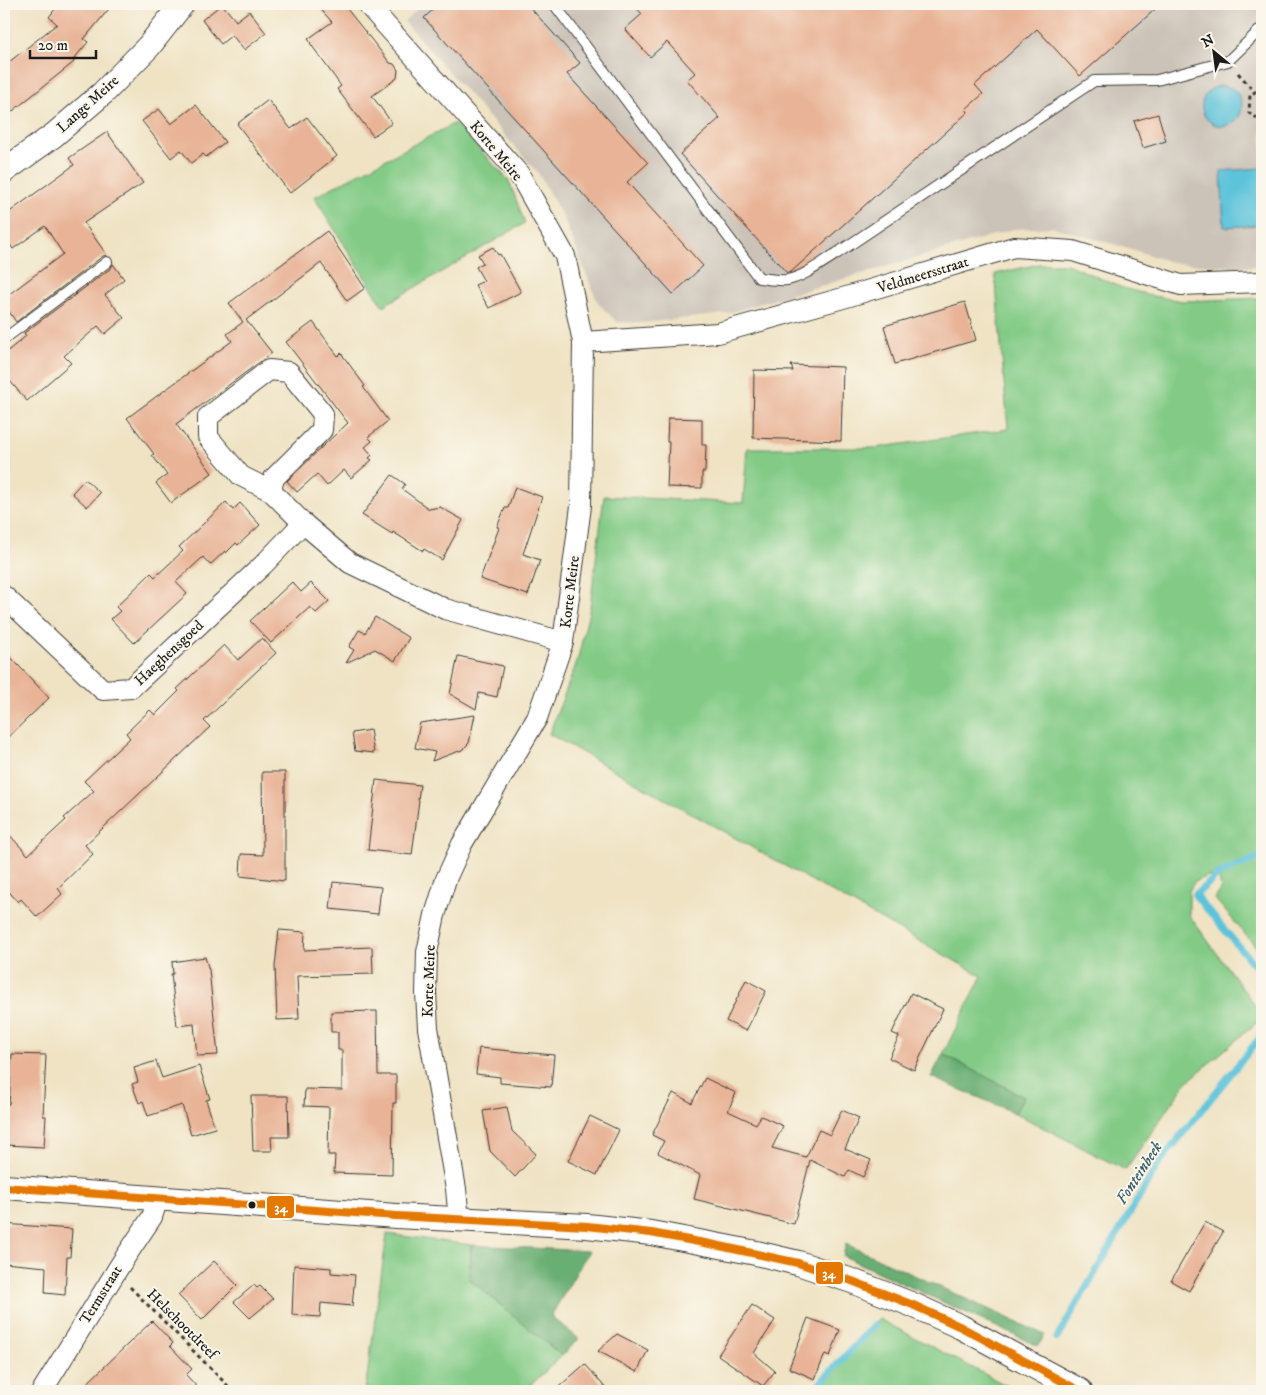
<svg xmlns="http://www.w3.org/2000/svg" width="1266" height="1395" font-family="'IM FELL DW Pica',serif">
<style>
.industrial{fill:#cbc2b8}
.green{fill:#82ca86;stroke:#4f7351}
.forest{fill:#69ae73;stroke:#426548}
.water{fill:#5dc3da;stroke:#3c707b}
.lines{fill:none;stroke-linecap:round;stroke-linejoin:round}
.stream{stroke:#5dc3da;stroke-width:7}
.building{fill:#e8b396}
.service-casing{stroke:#3c3a35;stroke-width:12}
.minor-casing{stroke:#3c3a35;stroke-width:22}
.tertiary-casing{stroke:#3c3a35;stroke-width:26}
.path{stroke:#3c3a35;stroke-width:3;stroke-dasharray:4 4;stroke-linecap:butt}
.service{stroke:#fff;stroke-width:10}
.minor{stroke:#fff;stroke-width:20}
.tertiary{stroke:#fff;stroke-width:24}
.bus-1-casing{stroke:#fbf7ec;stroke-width:11}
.bus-1{stroke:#e47801;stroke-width:8}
.bus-dot{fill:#1c1c1c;stroke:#fbf7ec;stroke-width:2}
.labels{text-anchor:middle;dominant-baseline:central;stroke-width:4;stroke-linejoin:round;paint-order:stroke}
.street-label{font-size:15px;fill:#1c1c1c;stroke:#fbf7ec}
.water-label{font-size:16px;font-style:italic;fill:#365f68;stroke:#fbf7ec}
.line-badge{stroke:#fbf7ec;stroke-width:2}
.badge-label{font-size:14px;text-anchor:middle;font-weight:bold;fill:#fff}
</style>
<rect width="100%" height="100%" fill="#fbf7ec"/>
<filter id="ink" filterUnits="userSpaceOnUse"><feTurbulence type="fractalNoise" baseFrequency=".02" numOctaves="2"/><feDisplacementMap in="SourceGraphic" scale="10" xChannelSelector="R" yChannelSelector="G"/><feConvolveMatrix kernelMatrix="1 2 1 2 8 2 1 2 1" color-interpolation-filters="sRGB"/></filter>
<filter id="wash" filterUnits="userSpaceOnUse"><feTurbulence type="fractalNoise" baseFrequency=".0096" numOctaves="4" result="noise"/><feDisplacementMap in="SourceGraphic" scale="20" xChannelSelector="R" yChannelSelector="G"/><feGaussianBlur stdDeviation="1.12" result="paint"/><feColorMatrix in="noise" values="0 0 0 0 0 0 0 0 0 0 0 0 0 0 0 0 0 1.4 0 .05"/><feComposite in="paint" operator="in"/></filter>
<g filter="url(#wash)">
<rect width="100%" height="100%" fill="#efe3c4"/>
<path class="industrial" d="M423,4H1262V266L1239,267L1174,263L1137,251L1053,227L1014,229L725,314L641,323L617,322L598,303L564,219L538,173L404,21Z"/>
<g class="green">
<path d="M455,123L509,181L525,223L383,306L314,197Z"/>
<path d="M1039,264H1067L1123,288L1153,296L1183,301L1262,298V954L1215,899L1221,889L1219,878L1208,876L1195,881L1189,891V915L1262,1015V1018L1186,1083L1125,1170L1015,1113L1024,1097L943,1054L982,976L549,734L577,662L590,607L604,496L743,503L747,448H874L1008,429L995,274Z"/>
<path d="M387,1234L471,1245L470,1279L562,1356L524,1391H365Z"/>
<path d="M879,1319L1017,1391H810Z"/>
</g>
<g class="forest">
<path d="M943,1054L1024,1097L1015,1113L931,1077Z"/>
<path d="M846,1244L1045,1335L1038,1346L843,1256Z"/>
<path d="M471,1245L589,1251L551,1316L579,1339L562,1356L469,1279Z"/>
</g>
<g class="water">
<path d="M1262,68V106L1258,87Z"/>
<circle cx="1222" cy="106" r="20"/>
<path d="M1262,168V225L1224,227L1221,171Z"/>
</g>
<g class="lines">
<g class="stream">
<path d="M1262,856L1219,874L1195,895L1262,974"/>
<path d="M1057,1338L1159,1163L1262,1035"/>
<path d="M813,1391L874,1325"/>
</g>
</g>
<g id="blocks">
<g class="building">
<path d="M59,4H113L84,39L88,42L73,60L74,62L4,118V66L57,24L49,17Z"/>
<path d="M222,4L236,21L249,11L266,33L244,50L232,35L221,44L202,20Z"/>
<path d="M316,4H343L390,63L394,64L398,70L397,78L372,96L392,123L373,136L337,89L341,86L310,43H311L308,39L332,22Z"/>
<path d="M439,4H527L580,63L567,74L648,163L627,182L703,266L673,294L424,18Z"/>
<path d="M633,4H1161L1080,76L1037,29L975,85L983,94L966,109L968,112L791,272L787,273L680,154L720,118L687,80L695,73L667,42L650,57L625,29L642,14Z"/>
<path d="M268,100L291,129L307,117L337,156L290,193L237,124Z"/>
<path d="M196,105L225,142L206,157L203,154L191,163L181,150L171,158L142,121L159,109L171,124Z"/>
<path d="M1158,114L1166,141L1143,148L1134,121Z"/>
<path d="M107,132L143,183L84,223L107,255L103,256L16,322L4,304V298L63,254L45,226L13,249L4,236V216L74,165L69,158Z"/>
<path d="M327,231L365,288L347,301L321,263L246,320L272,353L176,424L212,473L171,503L156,483L167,475L152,455L154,454L127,418L232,341L227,334L243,322L229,303Z"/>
<path d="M493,247L498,255L500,254L521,292L489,308L475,285L484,281L476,267L483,263L478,255Z"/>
<path d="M113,264L124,279L105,295L124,318L105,334L98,326L64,356L71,363L27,401L4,374V354L26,336L24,333L111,268Z"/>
<path d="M965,302L976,340L895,364L884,326Z"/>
<path d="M313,322L338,356L341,353L365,386L363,387L388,421L368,437L372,441L365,447L372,455L369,458L372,460L351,478L344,470L327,486L317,474L297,492L287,481L324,445L348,423L286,342Z"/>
<path d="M791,365L843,367L841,441L753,438L754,370L793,371Z"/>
<path d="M668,418L702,419V445H706L705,472H702V488L667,487L669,442H667Z"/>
<path d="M392,475L405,484L402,489L429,509L440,507L463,520L442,560L424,549L423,551L393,532L392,534L362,515Z"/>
<path d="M85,479L100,493L87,507L72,493Z"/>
<path d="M515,487L542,497L523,554L540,560L528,595L480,579L499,528L497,527L505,508H508Z"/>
<path d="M226,502L233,510L240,503L260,525L238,545L236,543L226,553L225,551L210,565L203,557L176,582L187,594L134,643L111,619L120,611L116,607L151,573L155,577L183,551L179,547Z"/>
<path d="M292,582L301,592L311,583L329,601L316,613L310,607L271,643L250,621Z"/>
<path d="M375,617L409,638L395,661L375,649L346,663L354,650L349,647L359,630L365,633Z"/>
<path d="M262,638L276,653L204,721L210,727L85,845L93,854L58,888L62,894L37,917L21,899L18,902L4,886V829L28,855L66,820L64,818L94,791L84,781L130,738L126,733L150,710L155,715L179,691L177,689L224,645L238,660Z"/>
<path d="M4,650L49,698L4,741Z"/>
<path d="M458,656L503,666L497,697L479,693L476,709L450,694Z"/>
<path d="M475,715L469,743L462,750L432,761L435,752L415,748L420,723Z"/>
<path d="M370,730L374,753L355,751L352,733Z"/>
<path d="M262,772H285V881L240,876L241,854L263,855Z"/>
<path d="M376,780L420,785L418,800H419L412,855L368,850Z"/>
<path d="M333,882L381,887L378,914L330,909Z"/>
<path d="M279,930L305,932L304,950L372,947L373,974L297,976L299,1019L277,1020L275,966Z"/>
<path d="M205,957L209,970L218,1055L197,1056L194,1024L177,1026L171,974H173L172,962Z"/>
<path d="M746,980L766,991L746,1031L726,1021Z"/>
<path d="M911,993L943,1009L914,1070L889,1058L899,1036L892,1033Z"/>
<path d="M377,1011L378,1075H396V1103H393L392,1175L334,1173L335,1155H328L329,1107L304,1106L305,1089L342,1090V1050H338V1032H331V1012Z"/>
<path d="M479,1048L554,1055L551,1087L500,1083V1077L476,1074Z"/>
<path d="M12,1054L46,1055L43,1116H46L44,1147L5,1145L4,1104H9Z"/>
<path d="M156,1061L162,1078L199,1066L210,1099L206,1100L215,1128L191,1135L182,1105L148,1116L143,1101L139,1103L132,1084L138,1082L134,1068Z"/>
<path d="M705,1078L736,1093L728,1111L756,1124L761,1116L783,1126L772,1148L806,1157L819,1130L830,1135L842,1110L859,1118L845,1149L871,1160L863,1177L849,1170L845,1177L810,1160L794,1224L694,1199L700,1175L658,1153L664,1141L652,1135L673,1093L692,1103Z"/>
<path d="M251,1096H288L289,1137H271L272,1151H253Z"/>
<path d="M507,1107L512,1131L536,1154L515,1177L490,1151L483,1111Z"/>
<path d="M590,1116L619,1130L597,1175L568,1161Z"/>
<path d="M1205,1222L1223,1232L1189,1291L1171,1281Z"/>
<path d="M4,1224L72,1229L70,1257H67L65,1295L45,1293L46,1267L4,1263Z"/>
<path d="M214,1261L237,1285L202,1320L178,1295Z"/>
<path d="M294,1265L331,1268V1273L355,1275L352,1306L321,1303L320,1317L292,1315Z"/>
<path d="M254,1285L257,1288L260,1286L273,1299L250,1318L234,1302Z"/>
<path d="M752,1305L775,1320L754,1353L775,1371L763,1386L718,1355Z"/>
<path d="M808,1318L840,1330L830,1356L825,1354L815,1379L789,1368Z"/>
<path d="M152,1321L173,1343L170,1346L192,1369L186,1375L201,1391H79Z"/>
<path d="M617,1334L648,1350L637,1372L598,1351Z"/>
<path d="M585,1364L608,1391H554Z"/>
</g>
</g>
</g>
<g filter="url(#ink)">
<use href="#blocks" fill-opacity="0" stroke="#3c3a35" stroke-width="1"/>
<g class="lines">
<g class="service-casing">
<g id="service">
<path d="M554,4L759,278C768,279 778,281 787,280C804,277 821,263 836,254L1094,81L1157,80L1228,61L1262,28"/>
<path d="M4,339L107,262"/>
</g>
</g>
<g class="minor-casing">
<g id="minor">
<path d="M367,4L519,174L565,256L583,342L581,506L563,642L537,718L462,844L446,879L435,915L427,952L426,993L428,1028L456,1189L459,1220"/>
<path d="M583,342L718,333L843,298L1014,247L1073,251L1181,285L1262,282"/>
<path d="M271,491L274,478L322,430L323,414L289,372L269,370L208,417V437L241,476L271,491L303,523"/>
<path d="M4,596L103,690L131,688L263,565L303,523L350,563L445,609L563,642"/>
<path d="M42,1391L122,1262L152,1217L158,1198"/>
</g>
</g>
<g class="tertiary-casing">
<g id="tertiary">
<path d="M4,171L54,135L103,93L149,46L182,4"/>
<path d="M4,1187L396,1216L587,1226L651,1233L715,1245L756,1253L798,1263L852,1281L913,1305L961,1327L1080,1391"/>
</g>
</g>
<g class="path">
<path d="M1238,73L1255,92L1250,95L1249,113L1262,121"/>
<path d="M130,1287L233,1391"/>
</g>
<use href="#service" class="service"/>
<use href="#minor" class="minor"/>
<use href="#tertiary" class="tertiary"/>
<g class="bus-1-casing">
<path id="bus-1" d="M4,1187L396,1216L587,1226L651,1233L715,1245L798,1263L852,1281L913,1305L961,1327L1080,1391"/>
</g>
<use href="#bus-1" class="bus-1"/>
</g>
</g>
<circle class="bus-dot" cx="252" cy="1205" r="4.5"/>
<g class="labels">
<g class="street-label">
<text transform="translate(88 104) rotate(-42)">Lange Meire</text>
<text transform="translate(496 151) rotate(50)">Korte Meire</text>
<text transform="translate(923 275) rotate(-17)">Veldmeersstraat</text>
<text transform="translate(570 592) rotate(-83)">Korte Meire</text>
<text transform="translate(169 653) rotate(-43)">Haeghensgoed</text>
<text transform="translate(429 981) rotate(-88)">Korte Meire</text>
<text transform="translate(101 1295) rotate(-58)">Termstraat</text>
<text transform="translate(182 1324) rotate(45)">Helschootdreef</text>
</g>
<g class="water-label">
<text transform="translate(1139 1173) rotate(-57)">Fonteinbeek</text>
</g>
</g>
<g class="line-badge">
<rect x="266" y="1195" width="29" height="24" rx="5" fill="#e47801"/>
<rect x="815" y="1261" width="29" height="24" rx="5" fill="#e47801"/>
</g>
<g class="badge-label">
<text x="281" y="1212">34</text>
<text x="829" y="1278">34</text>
</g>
<rect width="1266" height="1395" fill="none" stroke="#fbf7ec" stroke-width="20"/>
<g transform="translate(1214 52) rotate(331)" stroke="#fbf7ec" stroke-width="4" paint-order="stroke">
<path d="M0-4L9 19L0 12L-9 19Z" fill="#1c1c1c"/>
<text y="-8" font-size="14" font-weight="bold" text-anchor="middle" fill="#1c1c1c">N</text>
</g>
<path d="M30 50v8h66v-8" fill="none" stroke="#1c1c1c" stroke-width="2.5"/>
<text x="38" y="50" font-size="15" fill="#1c1c1c" stroke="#fbf7ec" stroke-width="4" paint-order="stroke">20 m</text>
</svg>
